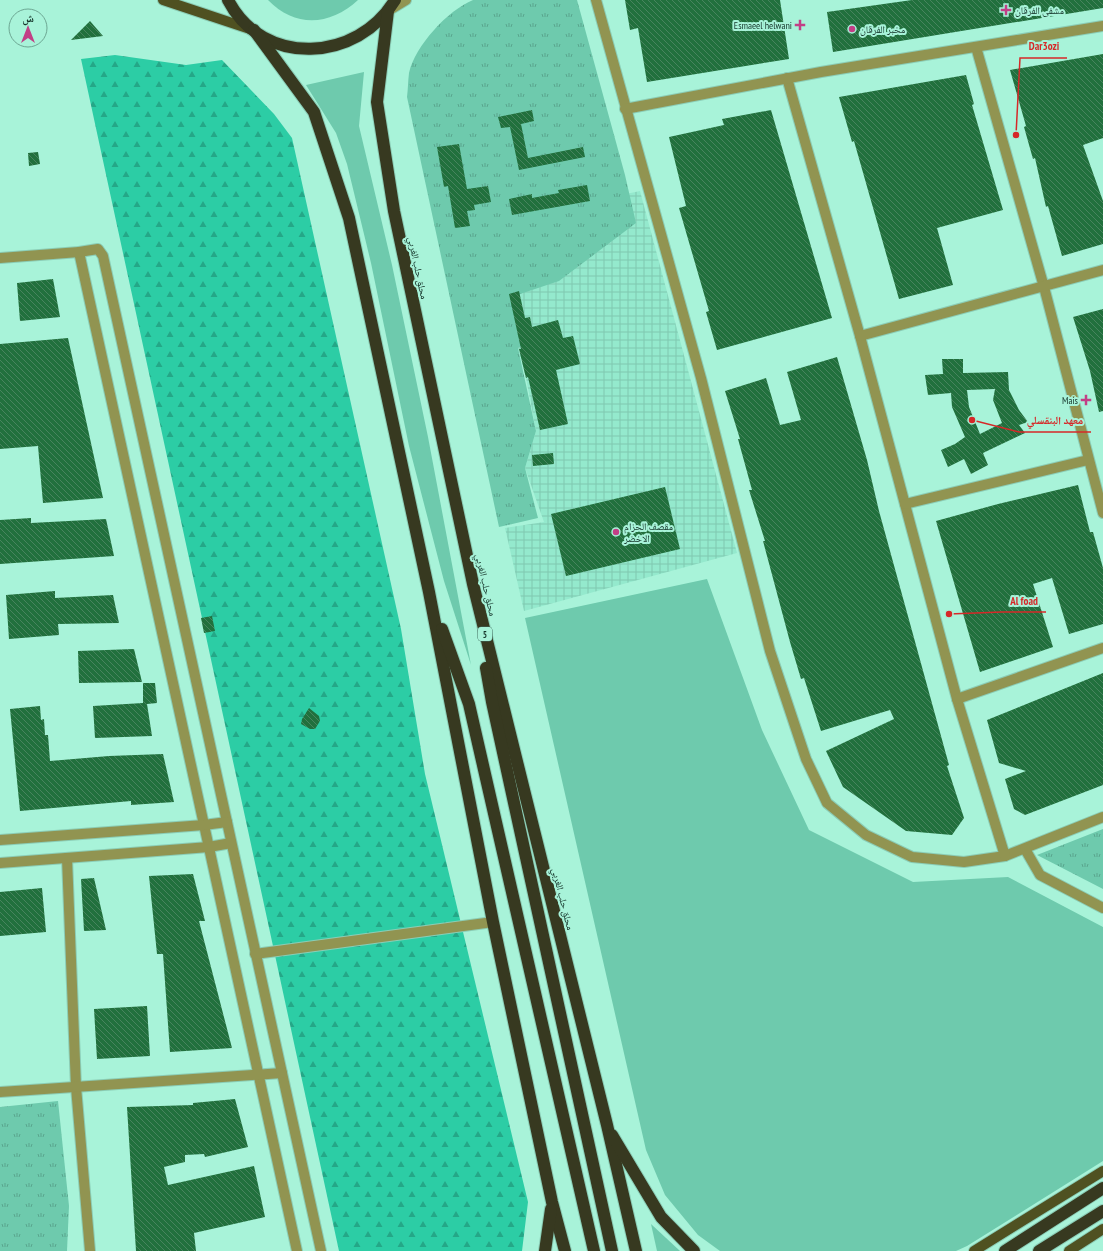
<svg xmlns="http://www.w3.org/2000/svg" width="1103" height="1251" font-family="'PT Sans Narrow','Noto Naskh Arabic',sans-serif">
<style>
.industrial{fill:url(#industrial-grid)}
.grass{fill:#6ecaad}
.forest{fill:url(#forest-firs)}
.park{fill:url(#park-tufts)}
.building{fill:url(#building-back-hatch);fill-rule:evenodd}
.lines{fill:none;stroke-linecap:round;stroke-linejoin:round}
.minor-casing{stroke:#8bcdb6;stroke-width:12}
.major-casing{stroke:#8bcdb6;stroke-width:12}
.highway-casing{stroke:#8bcdb6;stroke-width:14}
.minor{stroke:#919451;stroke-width:10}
.major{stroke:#4f5121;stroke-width:10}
.highway{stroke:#373920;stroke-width:12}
.poi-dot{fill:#c23f86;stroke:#a8f3d9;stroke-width:1.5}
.labels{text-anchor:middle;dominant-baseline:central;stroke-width:4;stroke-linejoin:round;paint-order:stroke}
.shield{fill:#a8f3d9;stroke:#416d5e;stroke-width:1}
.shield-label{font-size:9px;font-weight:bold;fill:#15342a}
.poi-label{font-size:10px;fill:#15342a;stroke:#a8f3d9;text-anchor:start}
.street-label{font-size:10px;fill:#15342a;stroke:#a8f3d9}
.leader{fill:none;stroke:#d62828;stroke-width:1.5}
.callout-dot{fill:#d62828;stroke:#a8f3d9;stroke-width:1.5}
.callout-label{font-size:11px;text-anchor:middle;font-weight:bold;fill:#d62828;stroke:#a8f3d9;stroke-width:4;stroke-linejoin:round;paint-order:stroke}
</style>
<defs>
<pattern id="industrial-grid" width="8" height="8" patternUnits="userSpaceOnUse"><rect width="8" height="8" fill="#94e9cd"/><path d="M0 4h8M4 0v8" fill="none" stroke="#7fc8b0"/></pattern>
<pattern id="forest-firs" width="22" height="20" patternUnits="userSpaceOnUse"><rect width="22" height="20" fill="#2ccda5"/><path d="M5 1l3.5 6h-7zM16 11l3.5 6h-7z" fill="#24a787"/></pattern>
<pattern id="park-tufts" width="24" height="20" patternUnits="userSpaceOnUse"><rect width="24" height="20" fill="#6ecaad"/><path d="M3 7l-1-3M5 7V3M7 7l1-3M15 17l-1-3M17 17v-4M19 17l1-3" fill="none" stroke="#59a58d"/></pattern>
<pattern id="building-back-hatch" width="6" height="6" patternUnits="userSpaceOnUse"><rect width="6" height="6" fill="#21703d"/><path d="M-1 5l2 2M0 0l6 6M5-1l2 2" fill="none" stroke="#47845e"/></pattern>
</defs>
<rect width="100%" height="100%" fill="#a8f3d9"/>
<path class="industrial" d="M640,191L737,553L524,611L505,528L544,522L525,468L536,431L526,378L503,291L445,232Z"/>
<g class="grass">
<path d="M268,0H358C330,26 295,28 268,0Z"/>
<path d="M364,72L359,126L392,265L428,437L471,665L444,581L409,446L371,263L347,164L336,133L306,85Z"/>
<path d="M707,579L762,730L809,830L913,882L1008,877L1103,927V1161L967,1246L956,1251H720L698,1235L665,1195L646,1150L525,618Z"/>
<path d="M651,1224L680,1251H657Z"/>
</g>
<path class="forest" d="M115,55L186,65L222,60L274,114L292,138L401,629L425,774L528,1202L522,1251H339L81,59Z"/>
<g class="park">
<path d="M473,0H577L625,175L636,223L559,281L514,296L525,344L518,348L536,431L525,468L538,518L499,527L407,97C408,89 408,81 409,73C415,46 448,10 473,0Z"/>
<path d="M1103,829V889L1037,855Z"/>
<path d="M58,1101L69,1206L67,1251H0V1107Z"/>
</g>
<g class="building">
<path d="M625,0H780L789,59L647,82L638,28L630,30Z"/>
<path d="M912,0H1103V8L833,52L827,12Z"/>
<path d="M90,21L103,36L71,40Z"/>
<path d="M1103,54V138L1083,145L1103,201V244L1062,256L1048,206L1046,207L1035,158L1033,159L1024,127L1026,126L1010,70Z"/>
<path d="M966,75L974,104L972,105L1003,210L937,228L953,285L899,299L854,141L852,142L839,97Z"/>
<path d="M532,110L534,121L521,124L528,158L583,147L585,157L519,170L510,127L501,128L498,117Z"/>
<path d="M771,110L832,318L717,350L706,312L709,311L679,208L686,206L669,137L724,125L722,119Z"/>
<path d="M459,144L467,189L488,186L491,202L474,205L475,210L467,211L470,226L455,228L448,186L444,187L437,147Z"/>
<path d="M38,152L40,164L29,166L28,153Z"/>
<path d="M587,185L590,201L512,215L509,199L532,194V198L559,193L558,190Z"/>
<path d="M53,279L60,317L20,321L17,283Z"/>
<path d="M519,291L525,318L530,317L532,327L558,320L563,338L573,336L580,364L556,370L568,424L540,430L528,377L526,378L519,349H521L509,294Z"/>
<path d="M1103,309V411L1099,412L1090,371L1073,317Z"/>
<path d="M68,338L103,498L43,503L38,446L0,449V344Z"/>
<path d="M837,357L867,460L879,511L949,765L947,766L964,818L952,835L906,831L843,787L826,751L894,719L890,710L821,731L804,678L801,679L790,642L763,541H765L749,490H752L738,439H740L725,391L766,378L780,425L801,420L787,372Z"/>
<path d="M942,359H963V373L1008,372L1009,390L1019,410L1028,422L1019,425L1025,433L983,453L988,465L971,474L964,459L948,467L941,450L955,444L965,437L952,407L951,393L928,395L925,375L943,374ZM995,389L993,400L1002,423L980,434L969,407L967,390Z"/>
<path d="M553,453L554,464L533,466L532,455Z"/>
<path d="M1078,485L1090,532H1093L1103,568V624L1069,634L1052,578L1033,584L1053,647L980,672L936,521L998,504Z"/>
<path d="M665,487L680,549L566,576L551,514Z"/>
<path d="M31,518V523L106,519L114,556L0,564V520Z"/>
<path d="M55,591V598L113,595L119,623L58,624L59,635L9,639L6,595Z"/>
<path d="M212,616L215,631L204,633L201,618Z"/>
<path d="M134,649L142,682L79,683L78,651Z"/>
<path d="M1103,673V785L1025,815L1014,809L1005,779L1026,771L999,763L987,720Z"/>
<path d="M143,683H155L157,703L147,704L152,736L95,738L93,706L143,703Z"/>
<path d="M40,706L41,720L44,719L45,735H48L50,761L109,756L163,754L174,802L131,805V801L20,811L10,709Z"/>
<path d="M309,708L319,716L320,721L315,729H310L301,724L302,719Z"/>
<path d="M193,874L205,921H199L232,1048L170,1052L163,954H157L149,876Z"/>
<path d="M94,878L106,930L84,931L81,879Z"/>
<path d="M42,888L46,932L0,936V892Z"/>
<path d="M147,1006L150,1056L97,1059L94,1009Z"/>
<path d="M235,1099L248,1147L205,1157L204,1154L185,1155V1162L164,1167L168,1185L254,1166L265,1217L194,1233L196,1251H136L127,1107L193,1105V1103Z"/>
</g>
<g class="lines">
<g class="minor-casing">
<g id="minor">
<path d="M596,0L701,378L770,651L806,759L827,803L866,835L912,857L964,862L1005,856L1103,817"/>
<path d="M388,11L406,0"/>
<path d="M976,47L1044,287L1103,513"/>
<path d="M787,78L860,336L957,699L1005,856"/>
<path d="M625,109L821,72L1103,26"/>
<path d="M79,252L297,1251"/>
<path d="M0,258L79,252L98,249L103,256L321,1251"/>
<path d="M860,336L1103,270"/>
<path d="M905,504L1088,460"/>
<path d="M957,699L1103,648"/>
<path d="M0,840L204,825L227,822"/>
<path d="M1025,849L1040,875L1103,908"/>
<path d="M67,858L76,1087L90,1251"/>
<path d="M0,863L209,847L231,843"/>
<path d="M255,954L493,922"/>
<path d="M0,1092L282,1073"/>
</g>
</g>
<g class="major-casing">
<g id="major">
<path d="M163,0L250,29"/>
<path d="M974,1251L1103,1171"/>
<path d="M1069,1251L1103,1229"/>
</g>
</g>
<g class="highway-casing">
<g id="highway">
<path d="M228,0C263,68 358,62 395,0"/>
<path d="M388,11L377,102L394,211L473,584L607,1125L636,1251"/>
<path d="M254,30L314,112L349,218L429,592L493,922L552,1202L565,1251"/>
<path d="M442,629L469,704L594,1251"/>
<path d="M486,668L492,702L612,1251"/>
<path d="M612,1135L661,1217L694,1251"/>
<path d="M545,1251L551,1209"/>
<path d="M1005,1251L1103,1188"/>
<path d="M1039,1251L1103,1211"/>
</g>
</g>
<use href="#minor" class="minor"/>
<use href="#major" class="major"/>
<use href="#highway" class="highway"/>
</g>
<g class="poi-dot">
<path d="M1004 4h4v4h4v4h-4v4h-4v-4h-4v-4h4z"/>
<path d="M798 19h4v4h4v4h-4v4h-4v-4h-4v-4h4z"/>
<circle cx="852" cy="29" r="4"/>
<path d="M1084 394h4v4h4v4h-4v4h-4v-4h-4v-4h4z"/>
<circle cx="616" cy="532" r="4"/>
</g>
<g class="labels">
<rect class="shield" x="478" y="627" width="14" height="14" rx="3"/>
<g class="shield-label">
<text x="485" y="634">5</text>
</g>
<g class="poi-label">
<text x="1015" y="10">مشفى الفرقان</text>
<text x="792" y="25" text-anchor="end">Esmaeel helwani</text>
<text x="860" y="29">مخبر الفرقان</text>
<text x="1078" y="400" text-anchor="end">Mais</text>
<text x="624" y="526">مقصف الحزام<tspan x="624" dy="12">الاخضر</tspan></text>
</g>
<g class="street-label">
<text transform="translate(418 268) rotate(78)">محلق حلب الغربي</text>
<text transform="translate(486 585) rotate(77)">محلق حلب الغربي</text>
<text transform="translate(563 899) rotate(76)">محلق حلب الغربي</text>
</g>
</g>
<path class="leader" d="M1016 135L1020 58H1067M972 420L1019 432H1091M949 614L1002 612H1046"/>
<g class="callout-dot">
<circle cx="1016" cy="135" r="4"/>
<circle cx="972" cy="420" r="4"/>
<circle cx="949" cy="614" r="4"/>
</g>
<g class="callout-label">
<text x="1044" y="50">Dar3ozi</text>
<text x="1055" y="424">معهد البنقسلي</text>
<text x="1024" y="605">Al foad</text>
</g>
<g transform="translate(28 28)"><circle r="19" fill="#a8f3d9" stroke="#6da793"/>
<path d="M0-3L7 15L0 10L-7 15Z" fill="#c23f86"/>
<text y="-6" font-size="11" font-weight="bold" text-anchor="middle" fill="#15342a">ش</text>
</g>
</svg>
